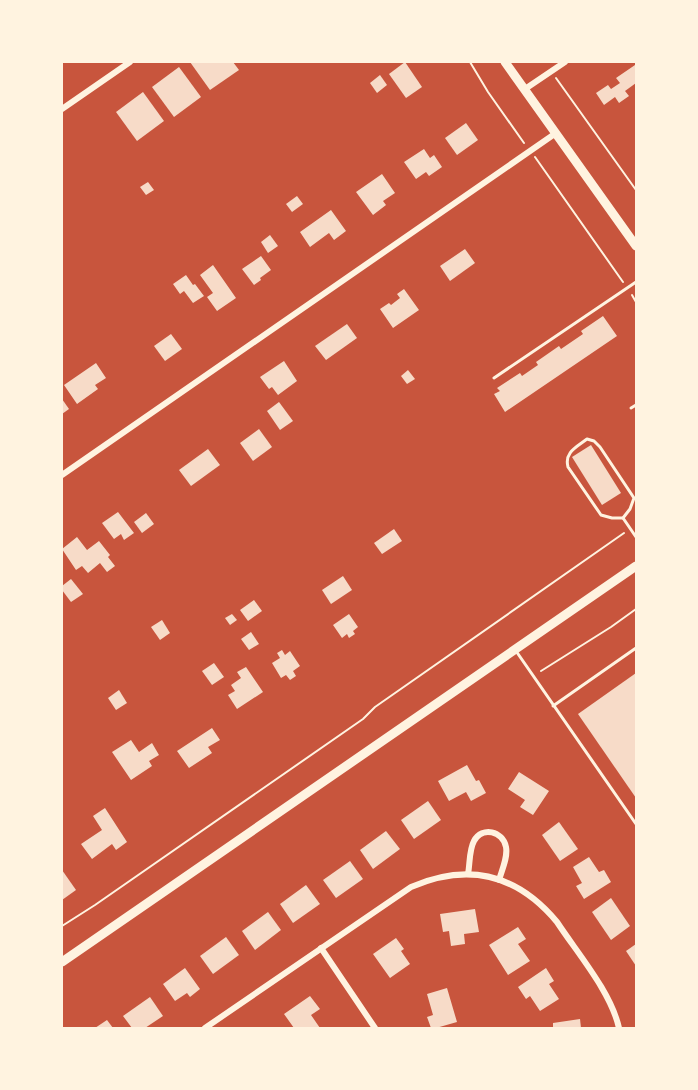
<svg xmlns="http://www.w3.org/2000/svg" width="698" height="1090" font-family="'Roboto Condensed',sans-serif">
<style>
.building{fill:#f7dbc8}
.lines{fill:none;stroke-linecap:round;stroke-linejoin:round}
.path{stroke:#fff3e0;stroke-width:2}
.service{stroke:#fff3e0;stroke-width:3}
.minor{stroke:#fff3e0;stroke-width:6}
.secondary{stroke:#fff3e0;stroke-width:9}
</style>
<rect width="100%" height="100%" fill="#c8553d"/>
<g class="building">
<path d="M190,62H233L239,70L210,90Z"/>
<path d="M405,62L422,87L406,98L389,74Z"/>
<path d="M635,65L636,68V83L625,91L629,96L619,103L615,97L604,105L596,93L608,85L611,89L620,83L616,78Z"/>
<path d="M179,67L201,97L174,117L152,87Z"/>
<path d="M380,75L387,85L377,93L370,83Z"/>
<path d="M143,92L164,121L137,141L116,112Z"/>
<path d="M466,123L478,140L457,155L445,138Z"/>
<path d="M424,149L430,158L434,155L442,167L429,176L426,172L416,179L404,162Z"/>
<path d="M382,174L395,193L383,201L386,205L373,215L356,192Z"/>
<path d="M148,182L154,190L146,195L140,187Z"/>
<path d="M297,196L303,204L292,212L286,204Z"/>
<path d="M331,210L346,231L334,240L329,233L310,247L300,232Z"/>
<path d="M270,235L278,246L268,253L261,242Z"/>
<path d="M465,249L475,263L450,281L440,266Z"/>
<path d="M261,256L271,270L260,278L261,280L254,285L242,269Z"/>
<path d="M213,265L236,298L217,311L207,297L213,293L200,275Z"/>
<path d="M186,275L193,285L195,284L204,296L193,303L184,291L180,294L173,284Z"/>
<path d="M404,289L419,310L393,328L380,309L389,303L391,305L400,298L397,294Z"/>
<path d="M603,316L617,336L505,412L494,394L500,391L497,388L520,373L522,376L538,365L536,362L559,346L561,349L583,334L581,331Z"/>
<path d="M347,324L357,338L326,360L315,346Z"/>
<path d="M171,334L182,349L165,361L154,346Z"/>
<path d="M284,361L297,381L278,395L272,387L269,389L260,377Z"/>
<path d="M96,363L106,378L95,385L98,389L77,404L64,385Z"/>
<path d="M408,370L415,379L407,384L401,376Z"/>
<path d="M62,399L69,409L62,414Z"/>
<path d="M279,402L293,421L280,430L267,411Z"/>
<path d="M259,429L272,447L253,461L240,443Z"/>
<path d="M591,445L621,493L602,505L572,457Z"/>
<path d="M208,449L220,465L191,486L179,470Z"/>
<path d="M118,512L134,533L124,540L121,534L114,539L102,523Z"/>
<path d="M146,513L154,524L142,533L134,522Z"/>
<path d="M394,529L402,541L382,554L374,543Z"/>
<path d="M77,537L87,550L99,541L110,555L108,557L115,566L107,572L100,563L88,573L82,566L76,570L62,549Z"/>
<path d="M343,576L352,590L331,604L322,590Z"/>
<path d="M71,579L83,594L71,602L62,590V586Z"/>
<path d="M254,600L262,611L248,621L240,610Z"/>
<path d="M232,614L237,620L230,625L225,618Z"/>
<path d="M349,614L358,627L353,631L355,634L349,638L347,634L342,638L333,625Z"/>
<path d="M162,620L170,633L160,640L151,627Z"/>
<path d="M251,632L259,644L249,650L241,639Z"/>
<path d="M282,650L285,655L290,651L300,666L293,671L296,676L290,680L286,675L281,678L272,663L280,658L277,653Z"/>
<path d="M214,663L224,677L212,685L202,671Z"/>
<path d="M246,667L263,692L237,709L228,695L235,691L231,685L241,678L237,672Z"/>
<path d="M636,673V798L578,714Z"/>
<path d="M119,690L127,703L116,710L108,698Z"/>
<path d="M212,728L220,740L208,747L212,753L189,768L177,751Z"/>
<path d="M131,740L139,752L152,743L159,755L149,761L152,766L131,780L112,752Z"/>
<path d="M467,765L476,781L479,780L486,793L471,801L466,792L449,801L438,781Z"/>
<path d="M519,772L549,791L533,815L520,807L525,800L508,789Z"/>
<path d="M428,801L441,820L414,839L401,820Z"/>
<path d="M105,808L127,842L116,850L112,844L92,859L81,844L102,830L93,816Z"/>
<path d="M559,822L578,849L560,861L542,835Z"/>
<path d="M386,831L400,849L373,869L360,850Z"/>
<path d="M589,857L599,872L604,870L611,882L584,899L576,886L582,883L573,867Z"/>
<path d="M350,861L363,879L336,898L323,880Z"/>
<path d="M62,870L76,890L62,900Z"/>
<path d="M306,885L320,904L293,923L280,904Z"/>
<path d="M611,898L630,926L611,940L592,912Z"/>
<path d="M475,909L479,932L464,934L465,944L451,946L449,931L443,932L440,914Z"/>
<path d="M268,912L281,930L255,950L242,931Z"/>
<path d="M518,927L526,939L518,944L530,961L508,975L489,945Z"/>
<path d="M226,937L239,955L213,974L200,956Z"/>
<path d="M396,938L404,949L401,951L410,964L390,978L373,954Z"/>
<path d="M636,944V966L626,951Z"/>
<path d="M185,968L200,989L190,997L187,993L175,1001L163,984Z"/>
<path d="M546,968L554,981L549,984L559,999L540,1011L530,996L526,999L518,987Z"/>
<path d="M447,988L457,1022L436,1028H431L427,1017L433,1015L427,994Z"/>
<path d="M310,996L320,1009L311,1015L320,1028H294L284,1014Z"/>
<path d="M150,997L163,1016L145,1028H132L123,1016Z"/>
<path d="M580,1019L581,1028H553V1023Z"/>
<path d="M107,1020L113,1028H95Z"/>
</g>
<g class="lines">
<g class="path">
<path d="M470,62L488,92L524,143"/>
<path d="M556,78L636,190"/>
<path d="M535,157L623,282"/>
<path d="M632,295L636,302"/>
<path d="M541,671L611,627L636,609"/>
<path d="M62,926L95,905L363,719L375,707L624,533"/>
</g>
<g class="service">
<path d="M494,378L636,282"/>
<path d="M631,408L636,405"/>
<path d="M587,439L594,441L600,447L634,498L630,509L623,518H612L601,515L568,467C564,452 577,447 587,439Z"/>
<path d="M623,518L636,537"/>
<path d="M516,651L636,824"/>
<path d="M553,706L636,648"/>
</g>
<g class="minor">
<path d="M525,89L565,62"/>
<path d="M62,109L130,62"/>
<path d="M62,475L556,133"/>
<path d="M468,874C470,864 469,850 474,841C482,826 503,831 506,847C508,857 502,870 499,880"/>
<path d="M321,948L375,1028"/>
<path d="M205,1028L411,887C469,862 517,874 557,922C578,954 611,992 619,1028"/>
</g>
<g class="secondary">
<path d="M505,62L636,246"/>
<path d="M62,962L636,566"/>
</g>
</g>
<rect width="698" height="1090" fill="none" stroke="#fff3e0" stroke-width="126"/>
</svg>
